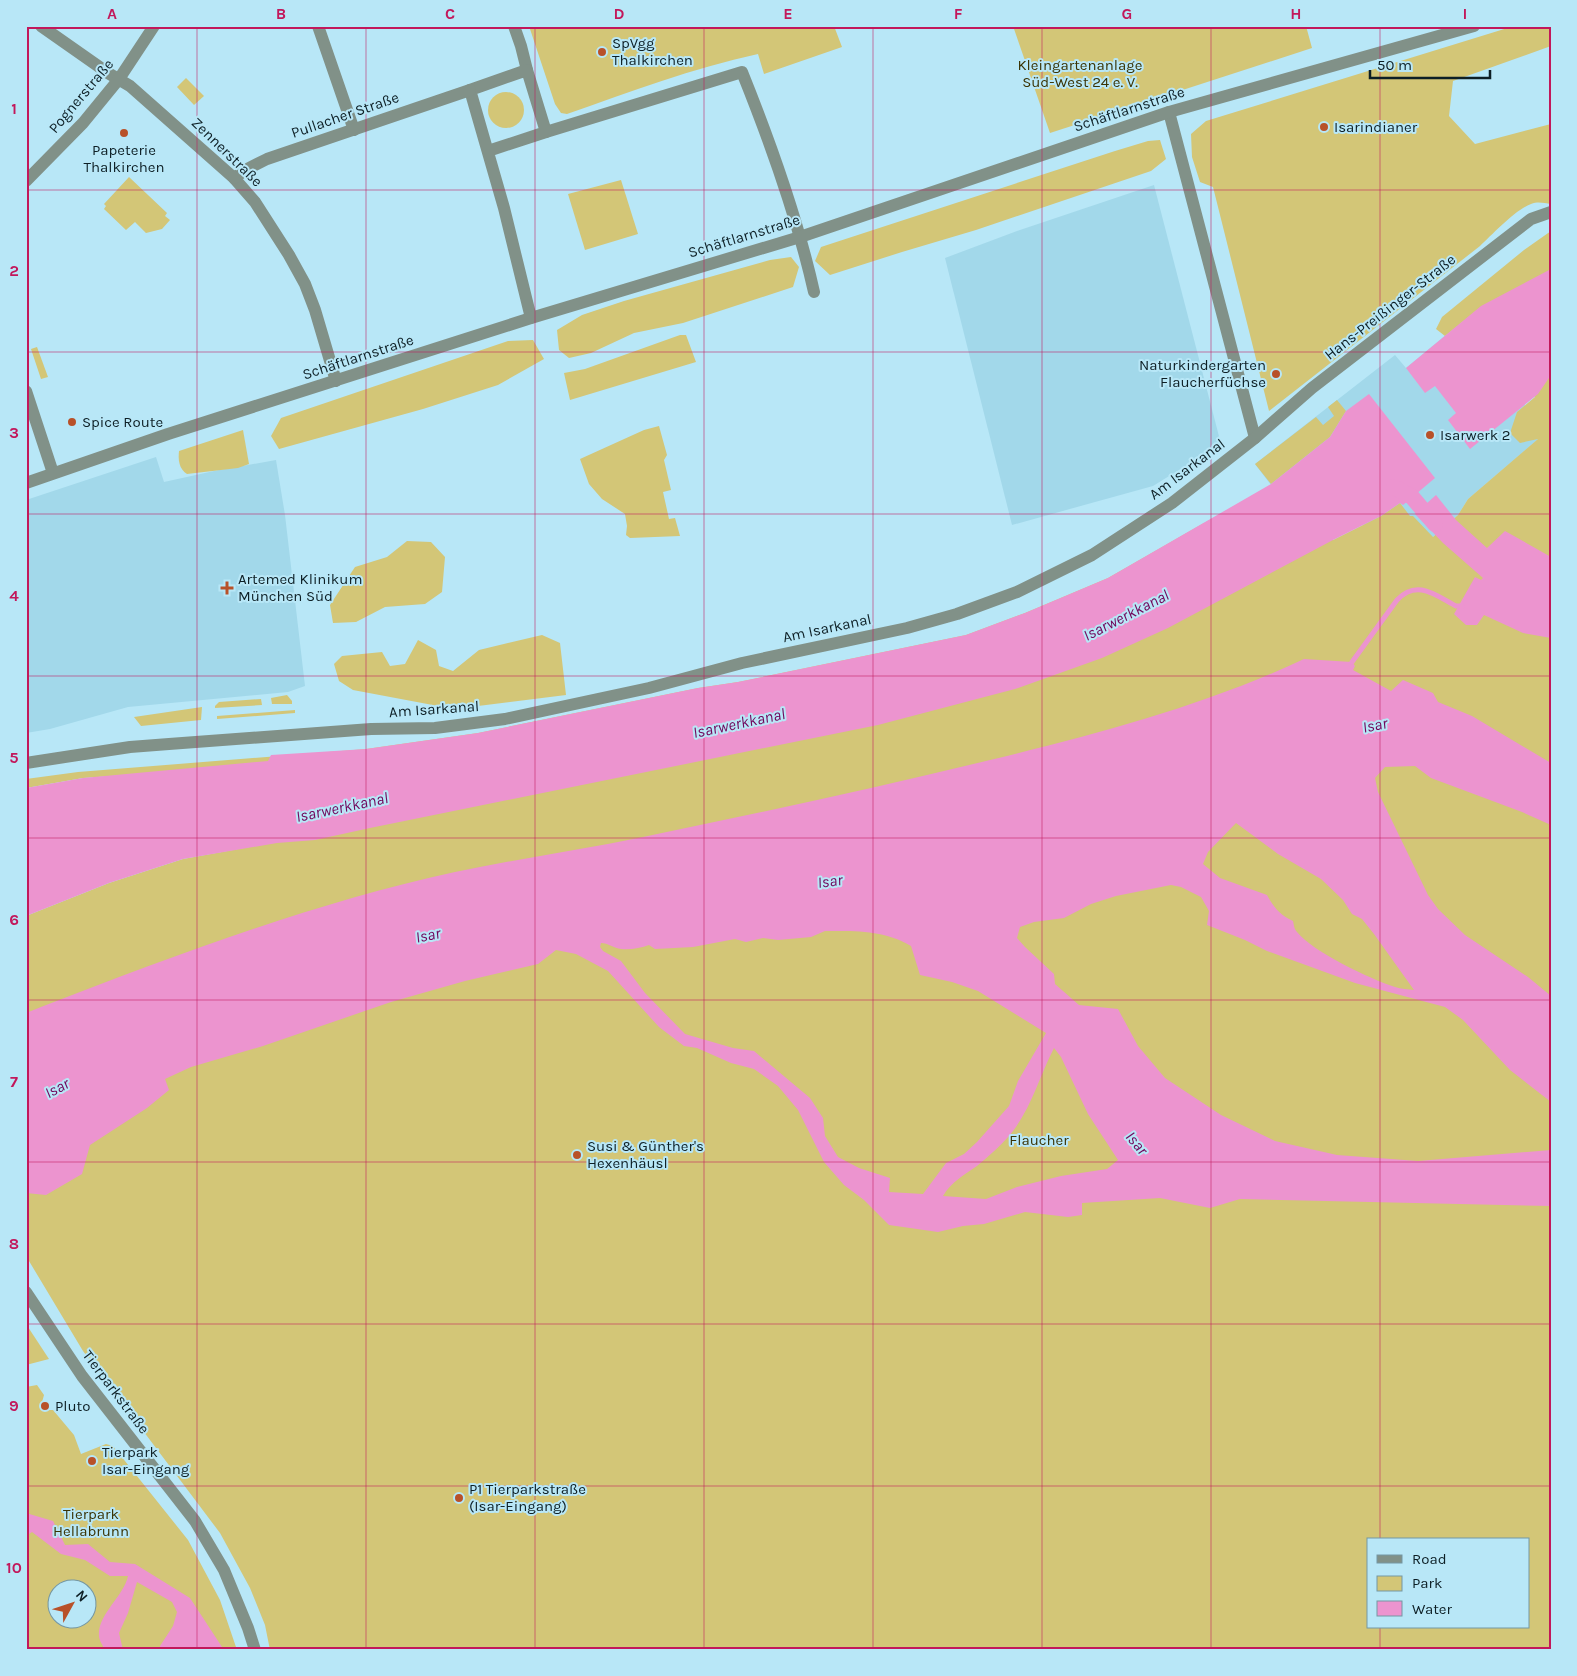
<svg xmlns="http://www.w3.org/2000/svg" width="1577" height="1676" font-family="Karla,sans-serif">
<style>
.built{fill:#a2d8ea}
.green{fill:#d3c677;fill-rule:evenodd}
.water{fill:#ec94cf;fill-rule:evenodd}
.lines{fill:none;stroke-linecap:round;stroke-linejoin:round}
.stream{stroke:#ec94cf;stroke-width:5}
.canal{stroke:#ec94cf;stroke-width:16}
.minor{stroke:#819188;stroke-width:12}
.grid{fill:none;stroke:#c2185b;stroke-width:1;stroke-opacity:0.55}
.poi-dot{fill:#b85129;stroke:#b8e7f7;stroke-width:2}
.labels{text-anchor:middle;dominant-baseline:central;stroke-width:4;stroke-linejoin:round;paint-order:stroke}
.poi-label{font-size:15px;fill:#0d1f25;stroke:#b8e7f7;text-anchor:start}
.park-label{font-size:15px;fill:#3a3304;stroke:#b8e7f7}
.street-label{font-size:15px;fill:#0d1f25;stroke:#b8e7f7}
.water-label{font-size:16px;font-style:italic;fill:#71055a;stroke:#b8e7f7}
.neatline{fill:none;stroke:#c2185b;stroke-width:2}
.grid-label{font-size:16px;text-anchor:middle;font-weight:bold;fill:#c2185b}
</style>
<rect width="100%" height="100%" fill="#b8e7f7"/>
<g class="built">
<path d="M1154,185L1221,444L1153,486L1012,525L945,258L1017,231Z"/>
<path d="M1470,315L1543,435L1468,499L1458,515L1433,537L1382,525L1204,523L1271,485L1255,464L1395,355L1406,368Z"/>
<path d="M156,457L164,482L214,471L276,460L285,515L305,686L288,692L128,707L50,729L26,733V500Z"/>
</g>
<g class="green">
<path d="M529,26H834L842,47L764,74L758,54C693,68 630,92 567,114L561,113L555,104Z"/>
<path d="M1013,26H1306L1312,48L1050,133Z"/>
<path d="M1514,26H1551V46L1453,81L1449,116L1475,144L1551,124V204C1544,203 1538,201 1531,204C1515,210 1493,234 1480,246L1269,411L1213,187L1200,182L1192,157L1191,134L1206,121Z"/>
<path d="M186,78L204,96L194,105L177,87Z"/>
<circle cx="506" cy="110" r="18"/>
<path d="M1160,140L1166,159L1151,171L976,230L902,252L830,275L815,261L821,247L1115,151L1148,141Z"/>
<path d="M129,177L167,213L165,216L170,220L162,229L146,233L135,222L126,230L104,209L106,206L104,204Z"/>
<path d="M621,180L638,234L585,250L568,194Z"/>
<path d="M1551,231V1650H270L265,1625L250,1588L220,1533L83,1351L26,1256V916L109,883L183,859L276,842L142,774L83,778L26,788V779L78,772L366,749L478,733L698,688L738,682L966,635L1025,613L1108,578L1204,523L1333,540L1381,516L1400,503L1410,516H1413L1433,537L1458,515L1468,499L1538,439L1520,443L1510,433L1517,412L1535,397L1470,316L1445,336L1436,329L1442,317L1524,250ZM1368,1540H1528V1627H1368Z"/>
<path d="M791,257L799,267L793,287L683,323L634,333L591,353L569,358L559,350L557,330L582,315L624,301L770,260Z"/>
<path d="M680,335H686L696,362L570,400L564,373L585,369Z"/>
<path d="M533,340L544,359L498,385L423,409L279,449L271,436L281,418L508,341Z"/>
<path d="M37,347L48,377L41,379L31,349Z"/>
<path d="M1337,400L1346,411L1330,437L1271,484L1255,464L1316,417L1323,425L1334,416L1328,407Z"/>
<path d="M659,426L667,455L664,460L671,490L663,492L669,519L675,518L680,536L630,538L626,535L627,526L625,514L602,499L589,484L580,459L644,430Z"/>
<path d="M243,430L249,464L238,468L187,474C179,469 178,460 179,451Z"/>
<path d="M407,541L431,542L445,557L442,592L425,604L385,607L356,622L333,623L330,605L355,567L387,557Z"/>
<path d="M542,635L560,643L566,695L454,709L353,690L339,681L334,664L342,656L382,652L390,666L405,664L418,640L436,650L439,666L453,671L479,650Z"/>
<path d="M287,695L292,701V704H272L271,698Z"/>
<path d="M261,699L262,705L215,708V706L219,702Z"/>
<path d="M202,707L201,720L141,726L134,717Z"/>
<path d="M295,710V713L217,719V716Z"/>
<path d="M26,1324L49,1359L26,1365Z"/>
<path d="M37,1385L44,1395L41,1406L46,1410H53L74,1435L81,1454L106,1444L113,1446L188,1540L220,1600L237,1650H26V1387ZM58,1588H88V1618H58Z"/>
</g>
<g class="water">
<path d="M1551,269V375L1538,394L1470,449L1448,420L1456,413L1435,386L1425,393L1406,368L1481,306Z"/>
<path d="M1369,394L1435,478L1403,505L1400,503L1381,516L1333,540L1168,628L1102,658L1015,689L878,725L370,828L315,840L277,843L183,859L109,883L26,916V788L83,778L268,761L271,755L366,749L478,733L698,688L738,682L966,635L1025,613L1108,578L1271,484L1330,437L1346,411Z"/>
<path d="M1436,495L1456,520L1487,548L1505,531L1551,557V638L1523,633L1484,615L1477,625H1466L1454,614L1475,577L1481,580L1483,578L1443,543L1415,514Z"/>
<path d="M1304,659L1352,662L1355,666L1353,670L1391,691L1403,680L1433,693L1438,702L1472,716L1551,763V825L1522,812L1431,778L1415,766L1385,767L1375,778L1378,792L1428,895L1438,909L1465,935L1528,977L1551,996V1102L1510,1070L1463,1020L1445,1007L1355,983L1267,951L1245,940L1207,925L1209,911L1201,897L1181,887L1171,885L1116,896L1091,904L1064,918L1034,922L1020,927L1017,938L1025,947L1054,974L1055,984L1079,1005L1118,1009L1138,1046L1165,1078L1221,1115L1275,1141L1337,1155L1418,1161L1551,1150V1206L1240,1199L1210,1208L1160,1198L1082,1203V1215L1068,1217L1025,1212L984,1224L963,1226L938,1232L889,1225L864,1200L844,1185L824,1162L798,1110L778,1086L754,1069L731,1063L697,1048L684,1046L659,1027L608,971L576,954L556,950L538,964L465,981L391,1002L263,1046L191,1067L165,1079L169,1090L147,1108L90,1145L82,1174L46,1195L26,1193V1013L41,1007C176,955 313,903 455,872C517,859 580,850 643,837C759,813 875,788 990,760C1097,734 1204,706 1304,659ZM1236,823L1278,854L1321,879L1343,900L1352,914L1362,919L1374,934L1414,990C1408,989 1401,989 1395,987C1370,979 1313,952 1297,932C1294,929 1294,925 1293,921C1280,915 1274,908 1267,895L1220,878L1203,864L1208,852ZM825,931C856,931 884,930 911,946L920,975L952,982L978,991L1046,1033L1018,1081L1009,1106L977,1142L964,1154L946,1163L923,1194L889,1192L890,1178L859,1168L838,1157L825,1136L823,1118L810,1098L754,1051L733,1048L685,1034L645,993L621,961L603,951L600,947L601,943C608,943 614,948 621,949C630,950 641,948 649,945L655,949L693,947L735,939L746,942L763,938L778,940L811,937ZM1054,1048L1061,1057L1088,1114L1118,1160L1107,1169L1061,1176L1017,1187L986,1199L943,1196C951,1182 964,1175 977,1166C988,1157 1005,1142 1013,1131C1032,1106 1040,1075 1054,1048Z"/>
<path d="M26,1513L53,1521L65,1545L88,1544L110,1562L135,1564L190,1598L224,1650H202L198,1647L196,1650H160V1646L173,1626L177,1612L172,1602L137,1582L128,1613L119,1633L123,1650H105C103,1646 99,1640 99,1636C97,1615 124,1596 128,1576H110L85,1560L61,1554L32,1532L26,1536Z"/>
</g>
<g class="lines">
<path class="stream" d="M1352,662L1397,600C1417,579 1435,595 1456,606H1462"/>
<path class="canal" d="M1394,487L1412,497L1435,524"/>
<g class="minor">
<path d="M41,26L108,73L130,86L234,178L255,202L289,255L305,284L315,310L336,381"/>
<path d="M318,26L354,130"/>
<path d="M514,26L521,46L527,70"/>
<path d="M1169,112L1255,438"/>
<path d="M546,132L742,72C771,144 797,216 814,292"/>
<path d="M488,151L546,132L527,70L470,90L504,208L531,318"/>
<path d="M234,178L247,169L267,159L470,90"/>
<path d="M26,181L83,123L119,79L154,26"/>
<path d="M26,391L53,473"/>
<path d="M26,483L168,434L531,318L800,237L1169,112L1474,26"/>
<path d="M26,763L130,747L169,744L371,729L435,728L505,719L649,688L742,663L907,628L957,614L1017,592L1092,555L1172,503L1255,438L1312,388L1531,219L1551,212"/>
<path d="M26,1292L82,1376L195,1521L224,1570L248,1628L255,1650"/>
</g>
</g>
<path class="grid" d="M197,26V1650M366,26V1650M535,26V1650M704,26V1650M873,26V1650M1042,26V1650M1211,26V1650M1380,26V1540M26,190H1551M26,352H1551M26,514H1551M26,676H1551M26,838H1551M26,1000H1551M26,1162H1551M26,1324H1551M26,1486H1551M1380,1627V1650"/>
<g class="poi-dot">
<circle cx="602" cy="52" r="5"/>
<circle cx="1324" cy="127" r="5"/>
<circle cx="124" cy="133" r="5"/>
<circle cx="1276" cy="374" r="5"/>
<circle cx="72" cy="422" r="5"/>
<circle cx="1430" cy="435" r="5"/>
<path d="M224.5 580.5h5v5h5v5h-5v5h-5v-5h-5v-5h5z"/>
<circle cx="577" cy="1155" r="5"/>
<circle cx="45" cy="1406" r="5"/>
<circle cx="92" cy="1461" r="5"/>
<circle cx="459" cy="1498" r="5"/>
</g>
<g class="labels">
<g class="poi-label">
<text x="612" y="43">SpVgg<tspan x="612" dy="17">Thalkirchen</tspan></text>
<text x="1334" y="127">Isarindianer</text>
<text x="124" y="150" text-anchor="middle">Papeterie<tspan x="124" dy="17">Thalkirchen</tspan></text>
<text x="1266" y="365" text-anchor="end">Naturkindergarten<tspan x="1266" dy="17">Flaucherfüchse</tspan></text>
<text x="82" y="422">Spice Route</text>
<text x="1440" y="435">Isarwerk 2</text>
<text x="238" y="579">Artemed Klinikum<tspan x="238" dy="17">München Süd</tspan></text>
<text x="587" y="1146">Susi &amp; Günther's<tspan x="587" dy="17">Hexenhäusl</tspan></text>
<text x="55" y="1406">Pluto</text>
<text x="102" y="1452">Tierpark<tspan x="102" dy="17">Isar-Eingang</tspan></text>
<text x="469" y="1489">P1 Tierparkstraße<tspan x="469" dy="17">(Isar-Eingang)</tspan></text>
</g>
<g class="park-label">
<text x="1080" y="65">Kleingartenanlage<tspan x="1080" dy="17">Süd-West 24 e. V.</tspan></text>
<text x="1039" y="1140">Flaucher</text>
<text x="91" y="1514">Tierpark<tspan x="91" dy="17">Hellabrunn</tspan></text>
</g>
<g class="street-label">
<text transform="translate(81 96) rotate(-50)">Pognerstraße</text>
<text transform="translate(1129 109) rotate(-18)">Schäftlarnstraße</text>
<text transform="translate(345 115) rotate(-19)">Pullacher Straße</text>
<text transform="translate(227 152) rotate(44)">Zennerstraße</text>
<text transform="translate(744 236) rotate(-17)">Schäftlarnstraße</text>
<text transform="translate(1390 307) rotate(-38)">Hans-Preißinger-Straße</text>
<text transform="translate(358 357) rotate(-18)">Schäftlarnstraße</text>
<text transform="translate(1187 469) rotate(-37)">Am Isarkanal</text>
<text transform="translate(827 628) rotate(-12)">Am Isarkanal</text>
<text transform="translate(434 709) rotate(-4)">Am Isarkanal</text>
<text transform="translate(116 1392) rotate(53)">Tierparkstraße</text>
</g>
<g class="water-label">
<text transform="translate(1126 615) rotate(-27)">Isarwerkkanal</text>
<text transform="translate(739 723) rotate(-12)">Isarwerkkanal</text>
<text transform="translate(1375 725) rotate(-11)">Isar</text>
<text transform="translate(342 807) rotate(-12)">Isarwerkkanal</text>
<text transform="translate(830 881) rotate(-7)">Isar</text>
<text transform="translate(428 935) rotate(-11)">Isar</text>
<text transform="translate(57 1088) rotate(-28)">Isar</text>
<text transform="translate(1137 1143) rotate(50)">Isar</text>
</g>
</g>
<rect width="1577" height="1676" fill="none" stroke="#b8e7f7" stroke-width="55"/>
<rect x="1367" y="1538" width="162" height="90" fill="#b8e7f7" stroke="#7497a3"/>
<rect x="1377" y="1555" width="25" height="8" fill="#819188" stroke="#7497a3"/>
<text x="1412" y="1564" font-size="15" fill="#0d1f25">Road</text>
<rect x="1377" y="1576" width="25" height="15" fill="#d3c677" stroke="#7497a3"/>
<text x="1412" y="1588" font-size="15" fill="#0d1f25">Park</text>
<rect x="1377" y="1601" width="25" height="15" fill="#ec94cf" stroke="#7497a3"/>
<text x="1412" y="1614" font-size="15" fill="#0d1f25">Water</text>
<g transform="translate(72 1604) rotate(50)"><circle r="24" fill="#b8e7f7" stroke="#7497a3"/>
<path d="M0-4L9 19L0 12L-9 19Z" fill="#b85129"/>
<text y="-8" font-size="14" font-weight="bold" text-anchor="middle" fill="#0d1f25">N</text>
</g>
<path d="M1370 70v8h120v-8" fill="none" stroke="#0d1f25" stroke-width="2.5"/>
<text x="1377" y="70" font-size="15" fill="#0d1f25" stroke="#b8e7f7" stroke-width="4" paint-order="stroke">50 m</text>
<rect x="28" y="28" width="1522" height="1620" class="neatline"/>
<g class="grid-label">
<text x="112" y="19">A</text>
<text x="281" y="19">B</text>
<text x="450" y="19">C</text>
<text x="619" y="19">D</text>
<text x="788" y="19">E</text>
<text x="958" y="19">F</text>
<text x="1127" y="19">G</text>
<text x="1296" y="19">H</text>
<text x="1465" y="19">I</text>
<text x="14" y="114">1</text>
<text x="14" y="276">2</text>
<text x="14" y="438">3</text>
<text x="14" y="601">4</text>
<text x="14" y="763">5</text>
<text x="14" y="925">6</text>
<text x="14" y="1087">7</text>
<text x="14" y="1249">8</text>
<text x="14" y="1411">9</text>
<text x="14" y="1573">10</text>
</g>
</svg>
